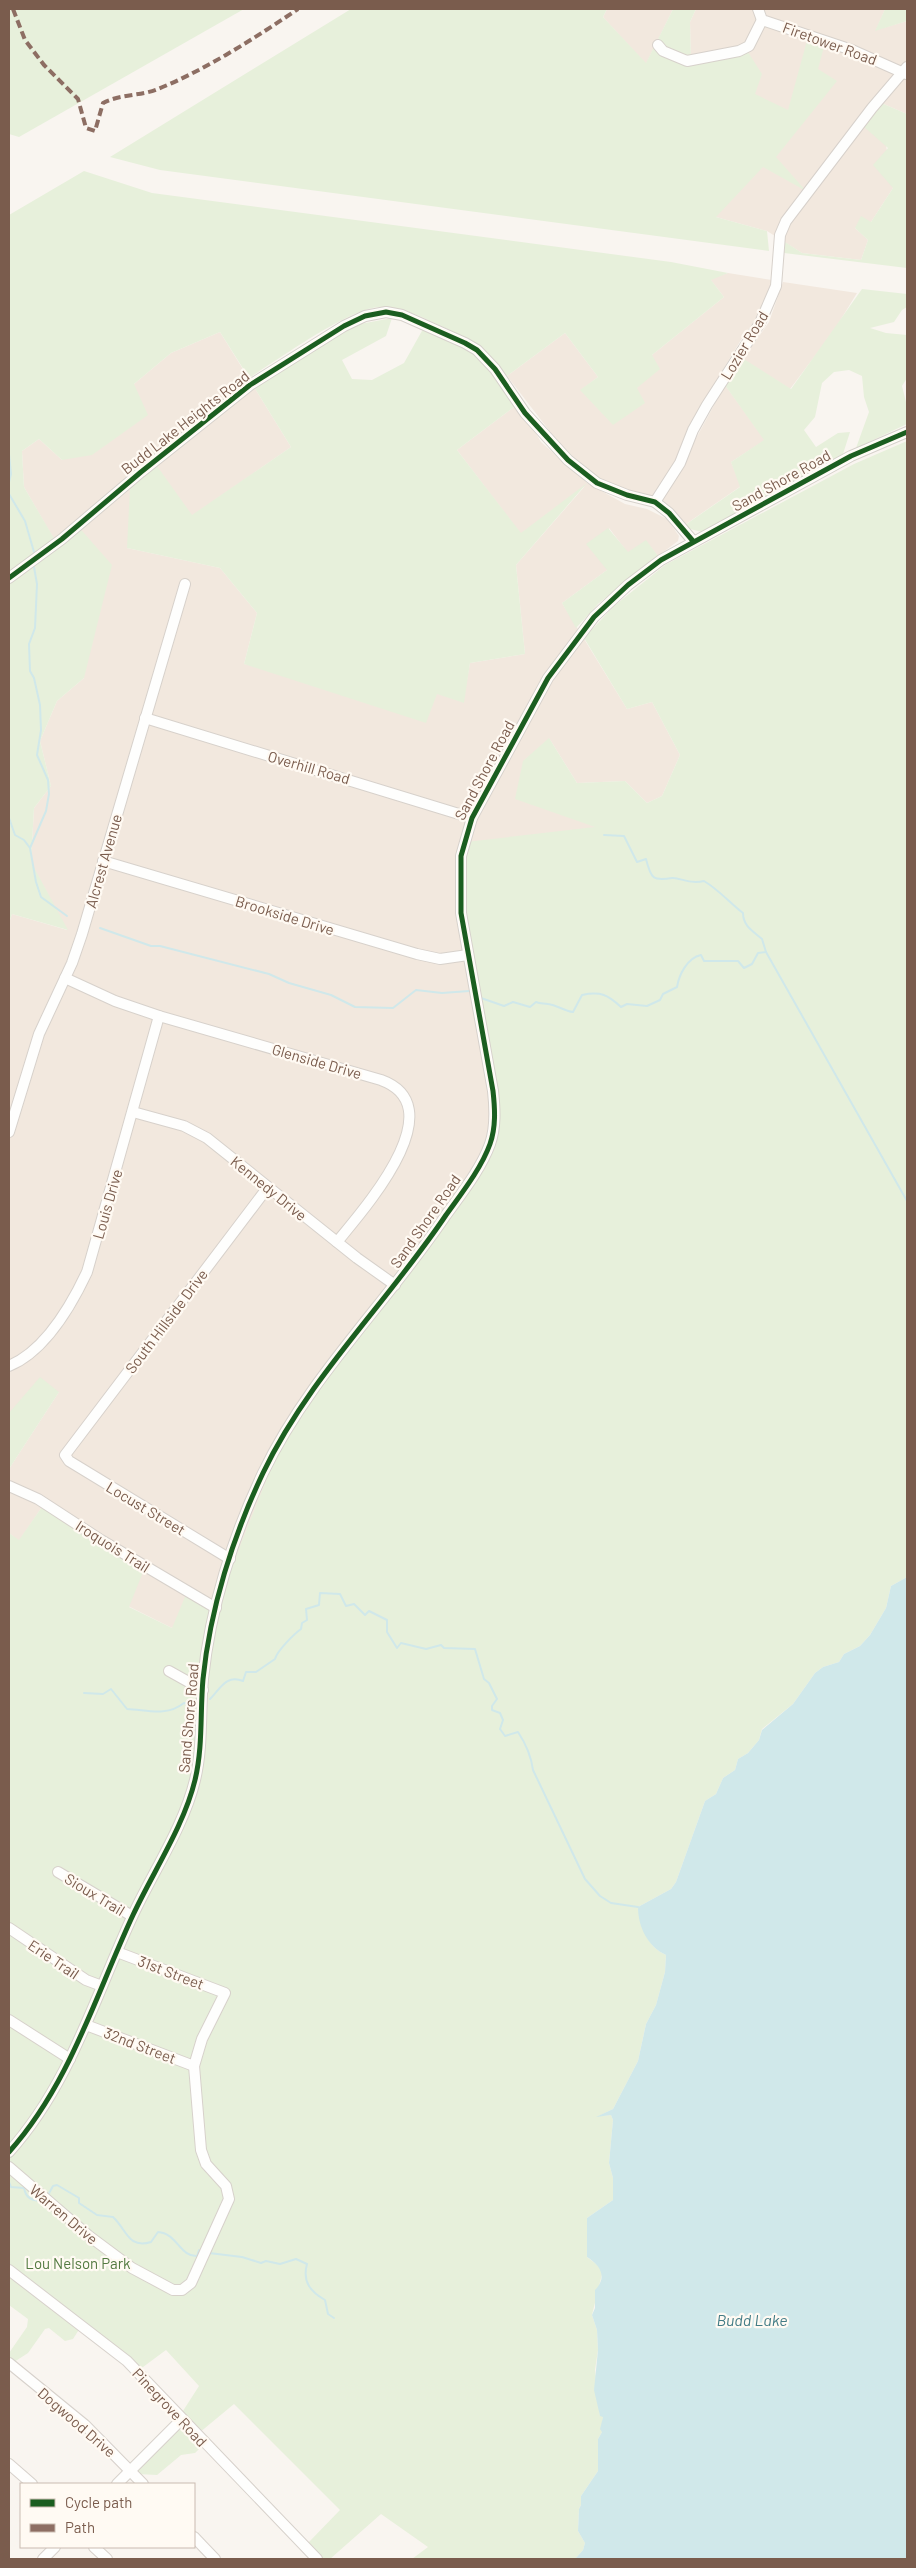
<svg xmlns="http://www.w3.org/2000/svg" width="916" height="2568" font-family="Barlow,sans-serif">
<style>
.residential{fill:#f2e8de}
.green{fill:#e7f0db}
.water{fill:#d0e8ea}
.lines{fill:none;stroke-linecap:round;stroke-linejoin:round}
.stream{stroke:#d0e8ea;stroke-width:2}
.minor-casing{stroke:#d7d1cb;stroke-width:12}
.minor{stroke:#fefefd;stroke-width:10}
.quiet{stroke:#8d6e63;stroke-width:4;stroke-dasharray:8 4;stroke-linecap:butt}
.cycleway-casing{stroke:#fffaf3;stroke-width:8}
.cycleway{stroke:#1b5e20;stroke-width:5}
.labels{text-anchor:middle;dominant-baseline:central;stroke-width:4.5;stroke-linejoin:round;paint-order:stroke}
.street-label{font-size:15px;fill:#7a5c4d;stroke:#fffaf3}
.park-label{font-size:15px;fill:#537a41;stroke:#fffaf3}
.water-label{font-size:16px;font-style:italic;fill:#437c86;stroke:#fffaf3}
</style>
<rect width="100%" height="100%" fill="#f9f5f0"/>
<g class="residential">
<path d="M607,9H673L646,64L603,17Z"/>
<path d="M696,9H885L876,30L907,21V114L879,102L893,188L871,222L855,228L868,240L861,260L802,253L767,231L716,217L691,62L690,22Z"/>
<path d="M728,273L772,280L760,315L744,335L696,414L674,465L652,497L627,492L589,473L555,438L507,376L565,333L598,377L581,390L637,388L652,355L724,297L710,279Z"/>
<path d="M783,282L857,293L833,332L790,389L743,359L769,322Z"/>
<path d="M220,332L291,447L192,516L157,467L127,548L220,568L257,613L244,664L437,693L463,702L470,663L525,654L516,565L585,486L521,534L457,450L518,404L541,442L587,483L625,504L647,509L667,519L679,536L678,541L658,556L646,541L628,553L609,528L607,570L562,603L627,709L652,702L680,755L662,796L647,803L625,781L577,783L549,738L597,827L495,1098L490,1147L216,1606L172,1628L128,1606L44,1504L19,1541L9,1533V1469L59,1392L9,1413V923L12,914L67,930L31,863L34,808L51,786L40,741L57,701L84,678L55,541L24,487L22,451L39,439L62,460L134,384L171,353Z"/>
<path d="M725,385L765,440L731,462L741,486L686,524L662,501Z"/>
</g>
<g class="green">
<path d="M9,9H244L19,137L9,134Z"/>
<path d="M351,9H607L603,17L646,63L673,9H696L690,22L691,62L746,49L762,74L755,94L788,110L808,37L825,43L818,69L837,81L776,157L806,191L763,167L716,217L767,231L769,251L160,170L110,157Z"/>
<path d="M885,9H907V21L875,31Z"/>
<path d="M879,102L907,114V268L784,253L785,242L802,253L861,260L868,240L855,228L861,216L871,222L893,188L873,165L888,148L863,126Z"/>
<path d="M84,171L152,193L671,262L728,273L711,280L724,297L652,355L660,369L637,388L645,403L613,425L580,390L598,377L565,333L507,376C486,348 470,339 439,325C420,316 402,307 381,307C352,306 276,361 249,378L220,332L171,353L134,384L148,415L92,455L62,460L39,439L22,451L24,487L55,540L76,524L112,565L84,678L57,701L40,741L51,786L34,808L31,862L68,930L12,914L9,923V215Z"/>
<path d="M862,289L907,294V307L902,310L894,322L870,328L886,333L907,335V378L902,386L907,406V424L856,448L869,412L864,397L862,376L849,370L834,372L822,383L815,417L804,430L816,447L838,433L850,432L843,454L702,532L682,527L740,487L731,462L764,440L722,381L739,356L791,389Z"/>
<path d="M392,318L386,336L342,360L352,379L372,380L404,363L423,329L471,352L500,381L518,404L457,450L521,533L587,483L516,565L525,654L470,663L464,703L437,694L426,723L244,664L257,613L220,568L127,548L130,487L157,466L192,515L291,447L254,387L326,340L360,324Z"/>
<path d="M907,441V1577L891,1586L886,1608L870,1635L860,1646L844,1654L839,1662L823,1667L815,1673L793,1704L762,1729L759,1740L748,1753L738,1759L735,1770L723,1778L716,1794L705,1801L676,1882L671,1889L638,1907C644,1929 645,1945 666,1955L665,1972L656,2005L646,2024L638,2061L613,2109L599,2116L611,2115L613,2120L609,2163L613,2178V2200L587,2218V2257L600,2267L602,2274L592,2315L597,2330L598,2350L595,2370L600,2416H603L602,2432L598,2439V2471L581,2496V2505L579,2509L578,2531L585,2543L583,2550L575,2559H412L428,2547L381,2514L330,2559H321L308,2543L340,2510L234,2404L199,2433L181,2414L199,2386L166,2350L139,2370L88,2324L9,2264V1533L19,1540L44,1504L145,1567L129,1607L172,1628L187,1592L216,1606L284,1436L490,1147L495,1098L461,901L466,842L595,827L515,799L523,761L549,738L577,783L625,781L647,803L662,796L680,755L652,702L627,709L584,638L614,606L665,565L854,464Z"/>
<path d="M608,528L628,552L646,540L658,556L599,603L576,628L562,603L607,570L586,544Z"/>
<path d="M40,1377L59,1392L9,1469V1413Z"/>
<path d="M9,2273L80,2328L73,2339L65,2341L49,2328L45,2329L28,2353L14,2362L9,2357V2353L27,2327L28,2319L9,2305Z"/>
<path d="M180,2429L185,2430L202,2446L195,2453L181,2455L157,2475L137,2474L136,2469L175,2431Z"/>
</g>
<path class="water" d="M907,1577V2559H575L583,2550L585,2543L578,2531L579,2509L581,2505V2496L598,2471V2439L602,2432L600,2429L603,2417L600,2416L594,2390L598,2350L597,2330L592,2315L595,2308V2290C608,2277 600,2265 587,2257V2218L613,2200V2178L609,2163L613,2120L611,2115L596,2117L613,2109L638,2061L646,2024L656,2005L665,1972L666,1955C648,1947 638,1927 638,1907L671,1889L676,1882L705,1801L716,1794L723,1778L735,1770L738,1759L748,1753L759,1740L762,1730L793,1704L815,1673L823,1667L839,1662L844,1654L860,1646L870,1635L886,1608L891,1586Z"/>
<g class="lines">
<g class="stream">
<path d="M9,309V327"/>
<path d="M9,454L11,474L9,482"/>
<path d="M9,494L25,521L34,552"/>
<path d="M9,818L15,835L24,840L30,848L36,882L41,897L67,916"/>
<path d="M604,835L624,836L637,862L646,859C651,879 653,881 672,878C680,877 688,885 704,881C719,890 730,903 743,913C743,926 753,931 762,939L766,952L907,1201"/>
<path d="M30,848L46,811L49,794L48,780L37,755L41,730L40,705L34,678L30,671L29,644L35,628L37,584L34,567"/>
<path d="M100,928L151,946H160L269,974L289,983L331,995L355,1007L393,1008L416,990L442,993L469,991"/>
<path d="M481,998L504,1006L513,1002L530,1007L536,1002C541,1004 543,1003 548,1004C557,1005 564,1011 573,1012L582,995C601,991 608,995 621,1007L627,1004L647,1006L660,1000L663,994L677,987C679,975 687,958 701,955L704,961H738L744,968L752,964L758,953L766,952"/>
<path d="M84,1693L103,1694L111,1689L127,1709C148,1710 166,1717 184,1703L195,1705"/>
<path d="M210,1699C220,1689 226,1674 243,1681L246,1672H256L275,1659C277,1651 294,1634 301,1629L302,1623L307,1620L306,1609L319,1605L320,1593L340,1594L346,1606L354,1604L365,1615L369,1611L387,1620V1632L397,1648L401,1643L426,1649L441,1645L444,1648L475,1649L484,1679L489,1683L497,1699L492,1706V1710L500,1713L503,1720L500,1729L505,1736L518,1732C526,1744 531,1755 533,1770L585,1879L600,1896L611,1903L638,1907"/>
<path d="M9,2182L11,2187L24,2188C26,2198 31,2200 40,2201"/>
<path d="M48,2195L53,2186L57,2185L79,2198V2203L97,2215L113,2217C127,2230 128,2249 151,2242L158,2232C177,2233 180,2257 197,2256L199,2250"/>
<path d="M209,2253L242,2257L261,2263L266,2261L280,2264L296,2259L307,2264C302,2282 311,2292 325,2300L328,2314L334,2318"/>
</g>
<g class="minor-casing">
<g id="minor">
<path d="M758,9L762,20L852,50L906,74"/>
<path d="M658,45L663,51L687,61L739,51L749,46L762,20"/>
<path d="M655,502L680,463L693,430L707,405L760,323L776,286L780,235L786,221L872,108L907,67"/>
<path d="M9,578L62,539L141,472L250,385L344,326L365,316L386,312L402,315L465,343L477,350L495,369L525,413L568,460L597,483L627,495L655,502L669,513L693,541"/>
<path d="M145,718L472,818"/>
<path d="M103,861L417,954L440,959L468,955"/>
<path d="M65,978L115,1001L159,1016L381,1080C455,1107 364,1209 337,1242"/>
<path d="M133,1112L184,1126L207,1138L357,1258L395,1285"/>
<path d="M9,1132L39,1034L72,963L82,934L185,584"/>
<path d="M9,1366C45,1351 71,1306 87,1272L159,1016"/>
<path d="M9,1486L38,1499L101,1540L216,1608"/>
<path d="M230,1559L69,1461L65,1455L268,1187"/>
<path d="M169,1671L203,1690"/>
<path d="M58,1872L132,1916"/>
<path d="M9,1928L86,1980L102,1986"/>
<path d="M9,2020L70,2059"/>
<path d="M86,2025L194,2066"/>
<path d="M9,2152C70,2084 95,1996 133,1915C153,1872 184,1826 195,1780C203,1747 200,1712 203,1679C210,1609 233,1536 263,1473C309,1377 387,1303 446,1215C461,1194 481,1169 490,1144C496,1127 495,1109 493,1091L461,913V856L472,818L548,678L594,617L628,585L661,560L851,456L907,432"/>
<path d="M9,2167L89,2236L132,2268L173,2290H182L191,2283L229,2199L226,2186L206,2164L201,2150L194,2066L202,2039L225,1993L117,1952"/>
<path d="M9,2270L127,2361L317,2559"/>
<path d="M9,2363L85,2425L143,2484"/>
<path d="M9,2464L32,2484"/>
<path d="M117,2484L181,2420"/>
<path d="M194,2537L215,2559"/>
<path d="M94,2547L107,2559"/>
<path d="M43,2559L55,2547"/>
</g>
</g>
<use href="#minor" class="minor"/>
<path class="quiet" d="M13,9L25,40L44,65L78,99L86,128L95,131L103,103C120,94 141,96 158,89C207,69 255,38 298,9"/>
<g class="cycleway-casing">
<g id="cycleway">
<path d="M9,578L62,539L141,472L250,385L344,326L365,316L386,312L402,315L465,343L477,350L495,369L525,413L568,460L597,483L627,495L655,502L669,513L693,541"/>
<path d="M9,2152C70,2084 95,1996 133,1915C153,1872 184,1826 195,1780C203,1747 200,1712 203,1679C210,1609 233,1536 263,1473C309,1377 387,1303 446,1215C461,1194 481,1169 490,1144C496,1127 495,1109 493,1091L461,913V856L472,818L548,678L594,617L628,585L661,560L851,456L907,432"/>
</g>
</g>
<use href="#cycleway" class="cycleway"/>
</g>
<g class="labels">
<g class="street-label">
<text transform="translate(830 43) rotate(20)">Firetower Road</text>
<text transform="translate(744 345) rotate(-59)">Lozier Road</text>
<text transform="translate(185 422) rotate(-38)">Budd Lake Heights Road</text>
<text transform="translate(781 480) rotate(-29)">Sand Shore Road</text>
<text transform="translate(309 767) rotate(16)">Overhill Road</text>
<text transform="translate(484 770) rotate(-62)">Sand Shore Road</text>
<text transform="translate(103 861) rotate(-74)">Alcrest Avenue</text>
<text transform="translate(285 915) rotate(17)">Brookside Drive</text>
<text transform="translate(317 1061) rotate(16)">Glenside Drive</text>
<text transform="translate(269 1188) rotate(39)">Kennedy Drive</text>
<text transform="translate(107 1204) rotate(-74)">Louis Drive</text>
<text transform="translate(425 1221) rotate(-55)">Sand Shore Road</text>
<text transform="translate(166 1321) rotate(-53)">South Hillside Drive</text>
<text transform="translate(146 1508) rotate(31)">Locust Street</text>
<text transform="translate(113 1546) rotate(32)">Iroquois Trail</text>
<text transform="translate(188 1718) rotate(-85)">Sand Shore Road</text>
<text transform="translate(95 1894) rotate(31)">Sioux Trail</text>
<text transform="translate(54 1959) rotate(34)">Erie Trail</text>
<text transform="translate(171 1972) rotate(21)">31st Street</text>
<text transform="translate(140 2045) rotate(21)">32nd Street</text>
<text transform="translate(64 2214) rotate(40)">Warren Drive</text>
<text transform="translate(170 2407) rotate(47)">Pinegrove Road</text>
<text transform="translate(77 2422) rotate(41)">Dogwood Drive</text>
</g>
<g class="park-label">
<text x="78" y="2263">Lou Nelson Park</text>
</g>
<g class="water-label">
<text x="752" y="2319">Budd Lake</text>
</g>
</g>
<rect width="916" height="2568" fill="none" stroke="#7a5c4d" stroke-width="20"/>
<rect x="20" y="2483" width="175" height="65" fill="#fffaf3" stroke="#cabbb1"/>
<rect x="30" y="2499" width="25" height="8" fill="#1b5e20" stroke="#cabbb1"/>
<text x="65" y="2508" font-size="15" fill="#7a5c4d">Cycle path</text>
<rect x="30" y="2524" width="25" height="8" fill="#8d6e63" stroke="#cabbb1"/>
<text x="65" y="2533" font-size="15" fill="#7a5c4d">Path</text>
</svg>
